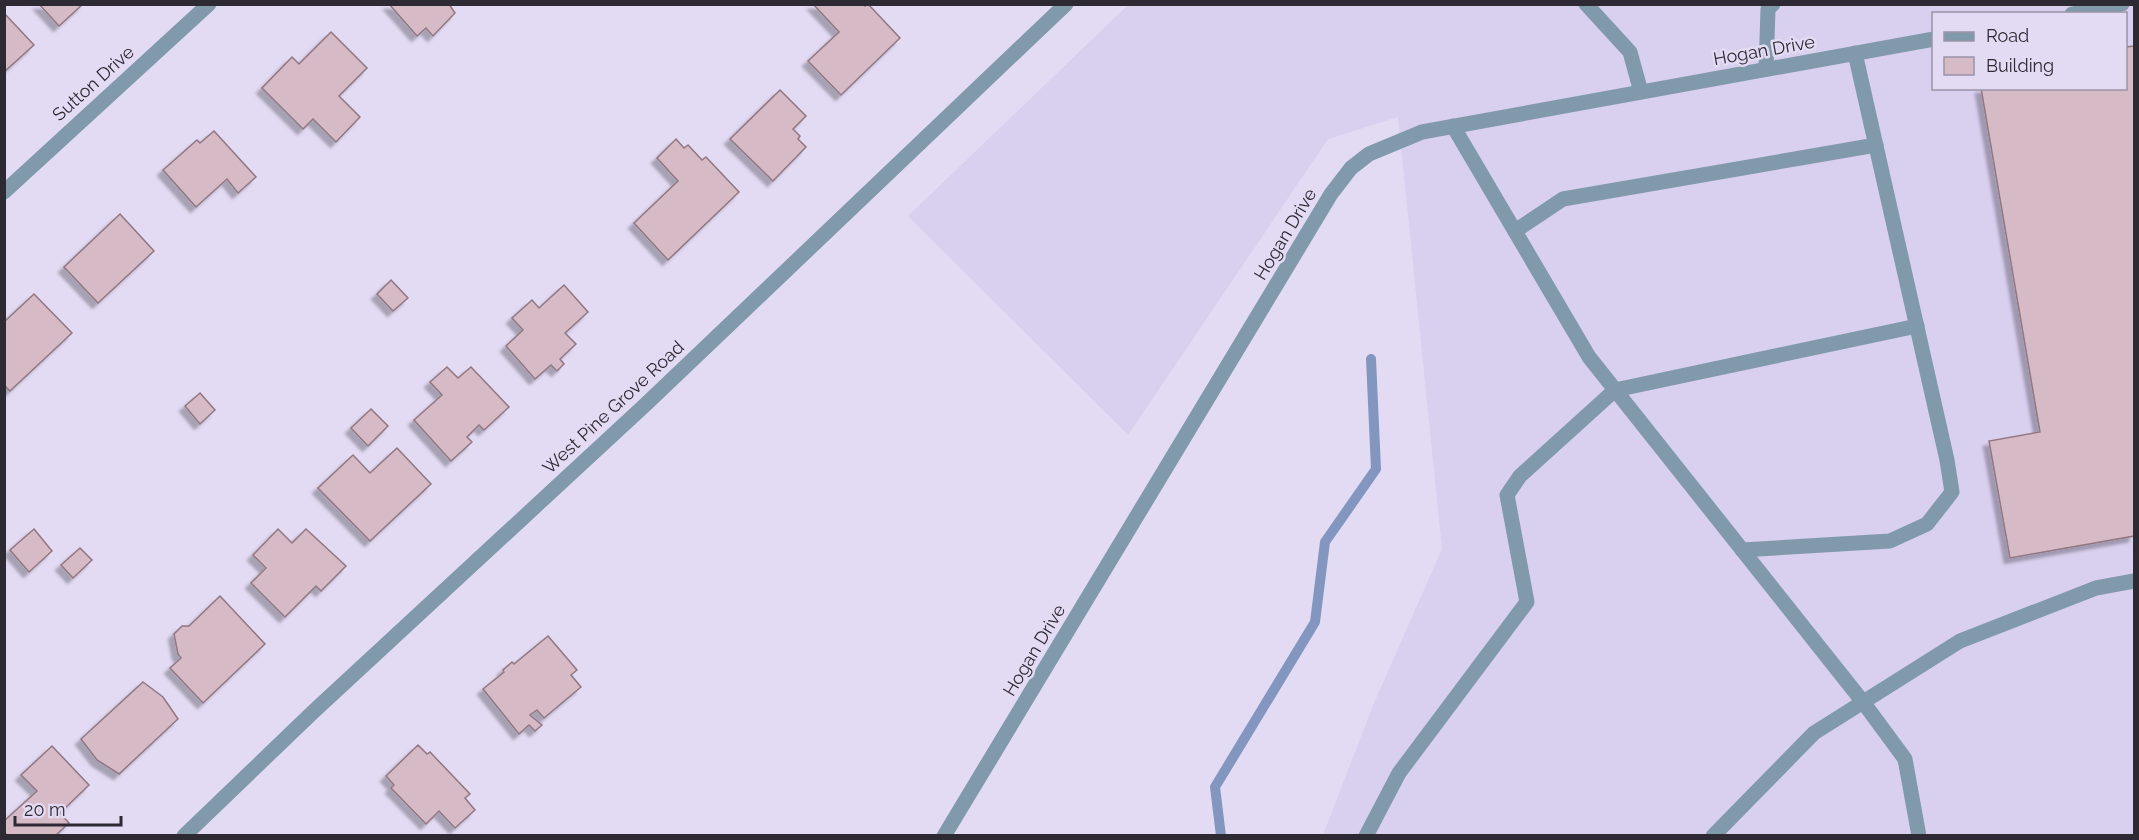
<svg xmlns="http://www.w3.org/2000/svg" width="2139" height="840" font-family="Raleway,sans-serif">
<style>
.built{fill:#d9cfef;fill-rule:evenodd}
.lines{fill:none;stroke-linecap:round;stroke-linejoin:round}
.stream{stroke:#8296c0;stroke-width:10}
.building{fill:#d6bac5;stroke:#907781;stroke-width:1.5;filter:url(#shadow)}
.minor{stroke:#809aab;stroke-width:15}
.labels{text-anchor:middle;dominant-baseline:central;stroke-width:5;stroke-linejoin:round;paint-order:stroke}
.street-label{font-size:18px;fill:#2d2a33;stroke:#e3dbf4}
</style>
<defs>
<filter id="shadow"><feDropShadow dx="-5.5" dy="5.5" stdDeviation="1.5" flood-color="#0004"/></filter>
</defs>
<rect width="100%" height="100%" fill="#e3dbf4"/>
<path class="built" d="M1128,5H2134V835H1323L1374,703L1442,549L1398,117L1328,139L1128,435L908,216ZM1934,14H2126V88H1934Z"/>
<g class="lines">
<path class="stream" d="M1221,836L1215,787L1315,622L1325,542L1376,469L1371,359"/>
</g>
<g class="building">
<path d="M39,4H83L59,26Z"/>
<path d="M389,4H449L455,13L433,36L426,28L417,36Z"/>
<path d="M813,4H863L865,6L868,4L900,38L841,95L808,61L839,32Z"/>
<path d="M4,13L34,45L4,72Z"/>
<path d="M331,32L367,68L339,96L360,117L336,142L313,119L303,129L262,88L292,57L299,64Z"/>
<path d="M2134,46V536L2010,558L1989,441L2040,432L1981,88H2126V47Z"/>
<path d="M780,90L806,116L793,129L800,136L798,139L806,147L773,181L730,139Z"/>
<path d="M214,131L256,177L238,193L227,179L196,207L163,170L197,140L200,143Z"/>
<path d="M676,139L684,148L688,145L702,160L706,157L739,192L668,260L634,223L678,181L657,158Z"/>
<path d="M120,214L154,251L98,303L64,267Z"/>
<path d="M391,280L408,298L393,311L377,294Z"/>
<path d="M564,285L588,312L565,333L576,344L560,359L564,364L557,371L551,365L535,379L506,346L523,330L512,318L532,300L539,308Z"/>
<path d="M34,294L72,333L10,391L4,385V322Z"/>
<path d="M447,367L458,378L471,367L509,407L484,430L479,425L467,437L472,442L451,461L414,420L442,395L430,382Z"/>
<path d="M200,393L215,410L200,424L185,406Z"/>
<path d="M371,409L388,426L368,446L351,428Z"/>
<path d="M397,448L431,484L370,541L318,488L353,455L370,473Z"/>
<path d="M34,529L52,551L29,572L10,550Z"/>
<path d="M278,529L292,543L306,529L346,566L321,591L316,586L285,617L251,583L266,568L253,555Z"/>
<path d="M80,548L92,560L73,578L61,565Z"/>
<path d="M220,596L265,644L203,703L170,668L181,658L178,654L174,634L182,626H189Z"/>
<path d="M548,636L577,670L571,675L581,687L544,718L537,710L530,715L542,725L535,731L529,725L519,734L483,689L504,672L503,670L512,662L514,664Z"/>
<path d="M143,682L163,697L178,719L119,774L97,760L81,739Z"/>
<path d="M418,745L427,754L430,752L470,794L465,798L475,810L455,828L439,811L426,824L391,788L394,785L386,776Z"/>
<path d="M52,746L89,785L60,813L69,823L55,836H8L4,832V821L37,791L21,775Z"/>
</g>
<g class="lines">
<g class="minor">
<path d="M1586,4L1630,52L1641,92"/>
<path d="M2072,14L2122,4"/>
<path d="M1766,69L1768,9L1773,4"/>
<path d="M1453,126L1589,357L1863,702L1905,759L1919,836"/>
<path d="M4,192L209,4"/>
<path d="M1515,231L1563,199L1876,145"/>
<path d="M1742,550L1890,541L1927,524L1952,492L1947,460L1855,53"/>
<path d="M184,836L313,712L645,405L1066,4"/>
<path d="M944,836L1331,194L1351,168L1369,154L1422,132L1934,39"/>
<path d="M1366,836L1399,773L1527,602L1507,495L1520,476L1615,390L1917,326"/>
<path d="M1713,836L1814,733L1960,641L2096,588L2134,581"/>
</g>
</g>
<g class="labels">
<g class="street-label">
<text transform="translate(1764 50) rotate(-10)">Hogan Drive</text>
<text transform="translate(93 83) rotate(-42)">Sutton Drive</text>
<text transform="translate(1285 234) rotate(-59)">Hogan Drive</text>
<text transform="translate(613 407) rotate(-43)">West Pine Grove Road</text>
<text transform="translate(1034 650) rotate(-59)">Hogan Drive</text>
</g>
</g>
<rect width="2139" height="840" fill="none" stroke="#2d2a33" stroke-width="12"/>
<rect x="1932" y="12" width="195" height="78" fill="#e3dbf4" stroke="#9a94a7" stroke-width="1.5"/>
<rect x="1944" y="32" width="30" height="9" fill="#809aab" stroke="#9a94a7" stroke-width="1.5"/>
<text x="1986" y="42" font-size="18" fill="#2d2a33">Road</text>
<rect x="1944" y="57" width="30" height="18" fill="#d6bac5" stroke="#9a94a7" stroke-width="1.5"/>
<text x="1986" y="72" font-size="18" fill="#2d2a33">Building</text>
<path d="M15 816v9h106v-9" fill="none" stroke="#2d2a33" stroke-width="3"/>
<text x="24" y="816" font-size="18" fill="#2d2a33" stroke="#e3dbf4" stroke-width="4.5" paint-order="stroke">20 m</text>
</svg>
